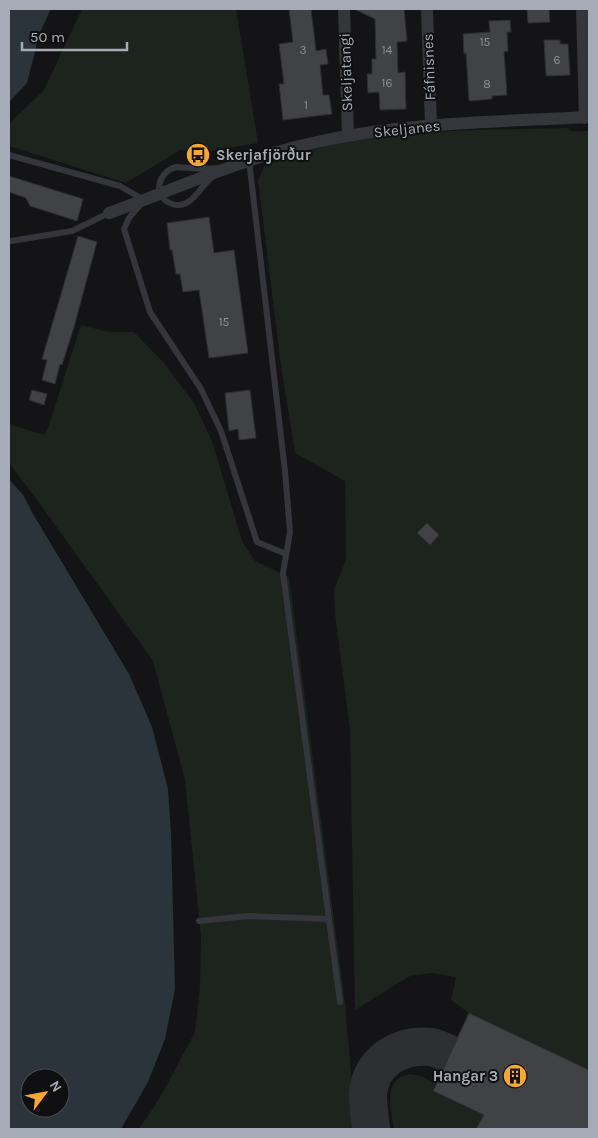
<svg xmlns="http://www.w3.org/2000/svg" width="598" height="1138" font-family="Karla,sans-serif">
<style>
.green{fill:#1c241d}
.water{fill:#2a343a;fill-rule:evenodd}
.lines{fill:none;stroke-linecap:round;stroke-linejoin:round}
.taxiway{stroke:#2e2f33;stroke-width:38}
.building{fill:#404246;stroke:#2e2e32}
.lane{stroke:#35363b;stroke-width:6}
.street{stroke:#35363b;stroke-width:12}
.labels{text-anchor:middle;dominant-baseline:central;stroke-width:4;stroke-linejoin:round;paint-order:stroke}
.number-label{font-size:12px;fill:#8c929b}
.street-label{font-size:15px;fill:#a6acb7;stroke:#0f0f11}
.poi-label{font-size:15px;font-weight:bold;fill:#a6acb7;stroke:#0f0f11;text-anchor:start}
</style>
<rect width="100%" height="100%" fill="#141416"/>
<g class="green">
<path d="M82,9H236L258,143L206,152L180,150L126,183L9,146V124L44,90Z"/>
<path d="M568,128L570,131H589V1070L469,1013L451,1000L456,977L432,973L410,976L355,1010L350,730L335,614L334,589L346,560L345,481L295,453L281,366L258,180L265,165C361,127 467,131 568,128Z"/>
<path d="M81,325L109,332H134L164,363L194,403L212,441L242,541L255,561L289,577L345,1003L356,1129H139L161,1096L195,1032L200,987L201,936L185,780L153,661L40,504L9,463V424L44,435L48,428Z"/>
<path d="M410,1074L421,1076L436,1084L433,1092L514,1129H394C391,1109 382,1079 410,1074Z"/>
</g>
<g class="water">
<path d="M9,9H51L40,32L27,83L9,102Z"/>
<path d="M9,479L23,495L33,514L129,674L152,727L168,789L171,833L175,989L165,1039L148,1082L121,1129H9ZM30,1078H60V1108H30Z"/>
</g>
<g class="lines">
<path class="taxiway" d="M371,1129C370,1118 368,1106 368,1095C370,1061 400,1044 431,1047C437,1048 443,1051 449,1054"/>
</g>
<g class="building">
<path d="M289,9H311L316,51L326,49L328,64L320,65L323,95H329L332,114L283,120L279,84H284L279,44L293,42Z"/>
<path d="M354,9H404L407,41L397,42L398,73L405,72L406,109L380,110L379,92L368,93L367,74H372V59H376L375,19Z"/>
<path d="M527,9H549L550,22L528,23Z"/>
<path d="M510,20L511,32H507L508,51L504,52L507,95L492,96V99L469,101L466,53L464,54L463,34L490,32L489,21Z"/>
<path d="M544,40H560V44H568L570,75L546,76Z"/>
<path d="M9,176L83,199L77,221L30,206L26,198L9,192Z"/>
<path d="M209,217L214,253L234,250L248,353L209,358L199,290L183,292L180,274H176L172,250H170L167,223Z"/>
<path d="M78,236L97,242L74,327L62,365L60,364L55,384L42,380L47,360L42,359Z"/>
<path d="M32,390L47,394L44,405L29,400Z"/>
<path d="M250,390L256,438L239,440L238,429L229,431L225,393Z"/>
<path d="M427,523L439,535L430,545L417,533Z"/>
<path d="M469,1013L589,1070V1129H476L484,1115L433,1091Z"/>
</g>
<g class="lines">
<g class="lane">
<path d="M9,155L120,186L144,200L129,218L124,229L150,312L201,389L221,431L257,542L286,554"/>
<path d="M249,160L285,471L290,532L283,573L340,1002"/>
<path d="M176,167L205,169L229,167C222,171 215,175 209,180C198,190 190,210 172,204C152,197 157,172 176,167Z"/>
<path d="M11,241L72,231L109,213"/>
<path d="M199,921L248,916L329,919"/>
</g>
<g class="street">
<path d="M344,9L348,135"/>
<path d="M427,9L431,125"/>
<path d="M582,9L585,118"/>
<path d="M109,213C178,188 245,157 317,142C406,122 498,122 589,117"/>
</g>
</g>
<defs>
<g id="bus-disc" transform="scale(1.25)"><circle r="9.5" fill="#f6a72d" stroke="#0f0f11"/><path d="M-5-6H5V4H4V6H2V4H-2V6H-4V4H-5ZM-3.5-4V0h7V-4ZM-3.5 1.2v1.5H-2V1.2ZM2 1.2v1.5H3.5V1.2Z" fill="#111"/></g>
<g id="building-disc" transform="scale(1.25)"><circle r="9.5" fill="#f6a72d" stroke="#0f0f11"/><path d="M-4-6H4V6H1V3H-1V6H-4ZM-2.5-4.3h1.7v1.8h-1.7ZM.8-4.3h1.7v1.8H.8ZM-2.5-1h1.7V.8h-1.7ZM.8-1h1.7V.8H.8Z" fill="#111"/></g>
</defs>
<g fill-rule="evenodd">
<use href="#bus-disc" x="198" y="155"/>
<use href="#building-disc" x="515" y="1076"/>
</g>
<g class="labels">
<g class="number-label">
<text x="485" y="42">15</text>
<text x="303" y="50">3</text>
<text x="387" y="50">14</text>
<text x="557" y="60">6</text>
<text x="387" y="83">16</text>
<text x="487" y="84">8</text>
<text x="306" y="105">1</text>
<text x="224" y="322">15</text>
</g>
<g class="street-label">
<text transform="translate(429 67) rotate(-92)">Fáfnisnes</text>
<text transform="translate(346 72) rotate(-92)">Skeljatangi</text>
<text transform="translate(407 129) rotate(-6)">Skeljanes</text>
</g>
<g class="poi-label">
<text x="216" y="155">Skerjafjörður</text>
<text x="498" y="1076" text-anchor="end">Hangar 3</text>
</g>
</g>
<rect width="598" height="1138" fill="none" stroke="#a6acb7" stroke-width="20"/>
<g transform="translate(45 1093) rotate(58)"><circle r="24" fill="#0f0f11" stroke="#4b4e53"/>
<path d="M0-4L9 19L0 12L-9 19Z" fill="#f6a72d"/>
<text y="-8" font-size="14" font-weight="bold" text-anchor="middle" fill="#a6acb7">N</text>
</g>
<path d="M22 42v8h105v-8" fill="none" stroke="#a6acb7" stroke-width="2.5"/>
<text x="30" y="42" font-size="15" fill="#a6acb7" stroke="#0f0f11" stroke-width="4" paint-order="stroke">50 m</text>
</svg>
